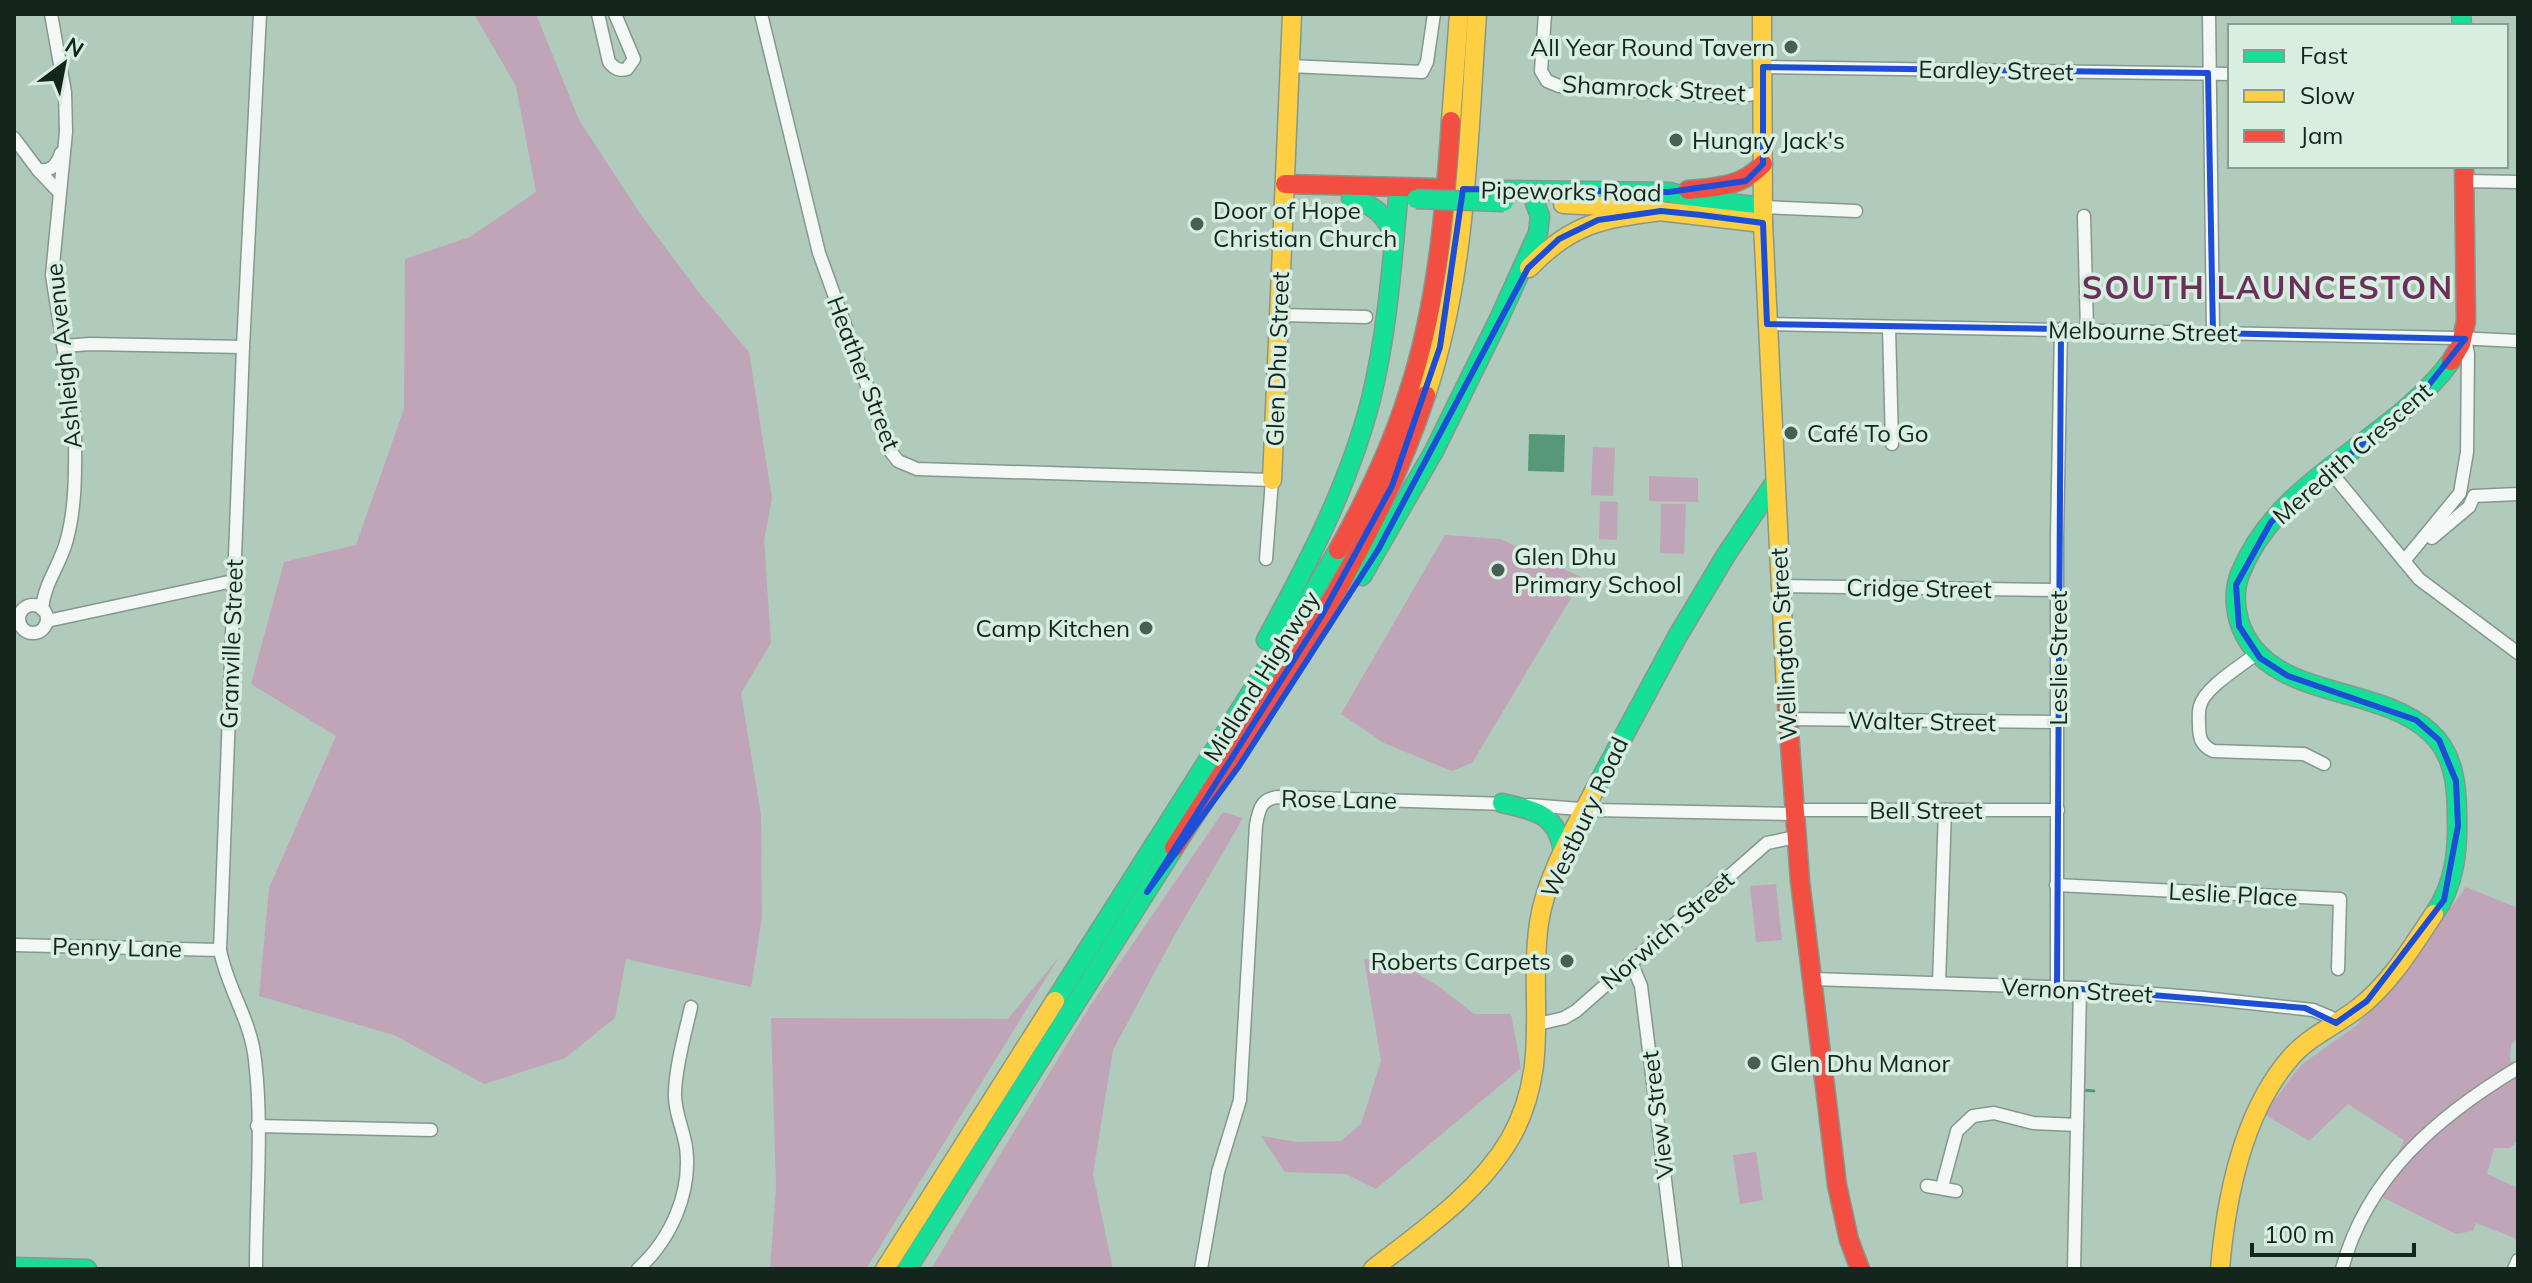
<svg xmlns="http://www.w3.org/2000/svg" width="2532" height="1283" font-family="Mulish,sans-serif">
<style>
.green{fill:#c0a4b8}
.water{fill:#569878}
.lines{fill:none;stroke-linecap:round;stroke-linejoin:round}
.stream{stroke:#569878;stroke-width:3}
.street-casing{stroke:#85988d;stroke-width:15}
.fast-casing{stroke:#85988d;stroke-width:21}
.slow-casing{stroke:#85988d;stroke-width:21}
.jam-casing{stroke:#85988d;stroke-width:21}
.street{stroke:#f3f7f5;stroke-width:12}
.fast{stroke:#16e098;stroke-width:18}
.slow{stroke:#ffcf43;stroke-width:18}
.jam{stroke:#f24e42;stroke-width:18}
.fast-bridge-casing{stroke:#85988d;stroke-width:21;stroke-linecap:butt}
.fast-bridge{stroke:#16e098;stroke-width:18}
.marked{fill:none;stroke:#1d4ed8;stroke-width:6;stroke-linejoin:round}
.poi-dot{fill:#4a5f54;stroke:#d7eee1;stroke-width:3}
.labels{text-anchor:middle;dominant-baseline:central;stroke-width:7;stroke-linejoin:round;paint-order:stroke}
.poi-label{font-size:24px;fill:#13251c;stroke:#d7eee1;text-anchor:start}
.street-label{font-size:24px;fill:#13251c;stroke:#d7eee1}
.district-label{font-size:32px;font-weight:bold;letter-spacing:2px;fill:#6b305a;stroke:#d7eee1}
</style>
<rect width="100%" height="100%" fill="#b0cabb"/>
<g class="green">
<path d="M474,14H536L579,120L639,212L700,294L749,352L772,499L764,540L771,643L741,693L761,815L762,917L751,987L626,959L615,1018L565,1058L484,1084L394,1035L259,996L269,888L336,736L251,684L284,562L356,545L404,409L405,259L470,237L536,192L516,86Z"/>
<path d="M1593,447L1615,448L1613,496L1591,495Z"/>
<path d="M1649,476L1698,478V502L1649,501Z"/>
<path d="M1600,501L1618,502L1617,540L1599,539Z"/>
<path d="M1661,504H1686L1684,554L1660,553Z"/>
<path d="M1445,535L1500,539L1583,578L1472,763L1452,771L1384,743L1341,714Z"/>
<path d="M1223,812L1243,818L1174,936L1113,1050L1093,1174L1112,1265L1111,1269H931L1090,1006Z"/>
<path d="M1776,884L1782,940L1756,942L1750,886Z"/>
<path d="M2466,887L2518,908V1037L2511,1045L2510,1061L2518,1062V1140L2510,1148H2494L2487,1174L2518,1188L2517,1239L2476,1223L2473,1231L2456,1234L2380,1196L2404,1140L2348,1104L2309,1141L2264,1114L2301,1065L2357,1025L2405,971Z"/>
<path d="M1059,957L866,1269H770L776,1188L771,1018L1008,1019Z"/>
<path d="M1364,959L1404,965L1441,988L1474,1014H1511L1521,1068L1376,1189L1346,1174L1285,1172L1261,1136L1297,1142L1341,1141L1361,1124L1381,1061Z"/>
<path d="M1756,1152L1763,1200L1740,1204L1733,1155Z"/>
</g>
<path class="water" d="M1529,434L1565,435L1564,472L1528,471Z"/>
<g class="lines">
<path class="stream" d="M2082,1090L2094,1091"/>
<g class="street-casing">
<g id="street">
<path d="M598,14L609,62C615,69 619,71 627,69L634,59L615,14"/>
<path d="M761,14L819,253L891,452L898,461L917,469L1272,480L1266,559"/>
<path d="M1545,14L1541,71L1547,81L1559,86L1739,97L1762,92"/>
<path d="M2209,14L2213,333"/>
<path d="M1289,66L1422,72L1427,62L1434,14"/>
<path d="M1763,67L2230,74"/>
<path d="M14,138L38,170C51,172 57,165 61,153"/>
<path d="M38,170L60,193"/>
<path d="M2464,181L2518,182"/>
<path d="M1763,207L1856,211"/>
<path d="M2084,216L2087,330"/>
<path d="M1279,315L1366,317"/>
<path d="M1767,324L2457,338L2518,341"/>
<path d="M1889,327L1892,444"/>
<path d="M64,346L90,344L243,347"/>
<path d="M2329,470L2419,579L2518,653"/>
<path d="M2474,496L2518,494"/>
<path d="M2432,538L2469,507L2474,496"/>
<path d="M2404,561L2460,493L2467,452L2468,354L2465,339"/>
<path d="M1780,586L2058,590"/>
<circle cx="33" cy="619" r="14"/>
<path d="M42,609C44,583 61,564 67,539C77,502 75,460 75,421L52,275L66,132L65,92L51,14"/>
<path d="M47,621L233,581"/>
<path d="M2256,654C2241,666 2204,688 2200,706C2198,712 2199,719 2199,725C2199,738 2201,745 2213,751L2304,754L2324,764"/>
<path d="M1787,719L2058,722"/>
<path d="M1529,805L1593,810L1794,814"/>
<path d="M1793,810H2058"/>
<path d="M2056,885L2340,899L2338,969"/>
<path d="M14,945L220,950"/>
<path d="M1631,962L1641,986L1676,1269"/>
<path d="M1813,979L2080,988L2204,998L2313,1010L2330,1017L2336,1023"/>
<path d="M1939,983L1945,810"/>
<path d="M2057,987V537L2061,329"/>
<path d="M1538,1024L1564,1018L1576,1011L1767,843L1796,837"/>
<path d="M257,1126L431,1130"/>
<path d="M1927,1186L1956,1191"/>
<path d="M1942,1187L1957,1131L1973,1116L1994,1113L2033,1123L2077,1125"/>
<path d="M256,1269C256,1203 263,1125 255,1060C251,1020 227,988 220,950L243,347L260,14"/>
<path d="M638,1269C671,1239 692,1192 686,1147C683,1128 674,1111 675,1092C676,1064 685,1034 691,1007"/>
<path d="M1201,1269L1218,1172L1240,1100L1256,825C1259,808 1262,797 1281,797L1507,804"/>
<path d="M2074,1269L2080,988"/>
<path d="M2342,1269C2367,1176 2438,1116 2518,1068"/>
<path d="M2514,1269L2518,1260"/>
</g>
</g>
<g class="fast-casing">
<g id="fast">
<path d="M2461,14L2462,26"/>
<path d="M1504,190L1669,192L1695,199L1763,207"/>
<path d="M1351,198C1373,205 1388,215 1394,239"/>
<path d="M1362,576L1434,451L1498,321L1538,233L1540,216L1535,203"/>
<path d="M1266,640C1308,563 1349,485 1371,399C1387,333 1392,266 1398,199"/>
<path d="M1593,793L1677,637L1726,555L1773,485"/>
<path d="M1502,803C1536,811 1558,814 1563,853"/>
<path d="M2434,914C2455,885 2458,850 2457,816C2457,785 2454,754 2430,732C2375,682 2264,701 2239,621C2235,606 2234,589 2240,574C2279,476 2393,441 2451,361"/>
<path d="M1055,1001L1287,636L1338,550"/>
<path d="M14,1267L87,1269"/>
<path d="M907,1269L1174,848"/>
</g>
</g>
<g class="slow-casing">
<g id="slow">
<path d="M1762,14L1763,223L1786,690"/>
<path d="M1451,121L1459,14"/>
<path d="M1563,204L1624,207L1763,223"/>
<path d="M1529,268C1572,223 1602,219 1661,211"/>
<path d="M1426,395C1467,273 1468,141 1477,14"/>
<path d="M1272,480L1292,14"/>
<path d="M885,1269L1055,1001"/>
<path d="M1373,1269C1422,1231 1478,1193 1510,1139C1552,1065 1528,999 1539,923C1546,877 1572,834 1593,793"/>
<path d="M2220,1269C2226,1198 2243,1111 2292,1056C2310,1036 2336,1025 2357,1009C2390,984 2412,947 2434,914"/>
</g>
</g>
<g class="jam-casing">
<g id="jam">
<path d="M1285,184L1437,188"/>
<path d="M1688,190C1717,187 1742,187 1763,164"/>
<path d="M2451,361L2461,344L2466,321L2464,166"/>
<path d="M1338,550C1366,500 1391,448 1408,394C1437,306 1445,212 1451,121"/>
<path d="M1786,690L1800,881L1837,1185L1849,1240L1860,1269"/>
<path d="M1174,848C1266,703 1372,560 1426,395"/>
</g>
</g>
<use href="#street" class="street"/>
<use href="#fast" class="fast"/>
<use href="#slow" class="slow"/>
<use href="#jam" class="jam"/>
<g class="fast-bridge-casing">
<path id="fast-bridge" d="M1416,199L1504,202"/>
</g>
<use href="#fast-bridge" class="fast-bridge"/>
</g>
<path class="marked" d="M1763,67L2208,73L2213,333L2465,339L2424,391L2271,522L2236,585L2239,626L2260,658L2288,676L2416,720L2439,740L2456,781L2458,826L2444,900L2367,1001L2336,1023L2305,1008L2057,987L2061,329L1767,324L1763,223L1701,215L1661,211L1598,220L1559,239L1528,268L1378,550L1239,766L1147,892L1321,617L1392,486L1440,347L1463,189L1669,192L1746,181L1763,164Z"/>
<g class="poi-dot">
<circle cx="1791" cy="47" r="8"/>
<circle cx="1676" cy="140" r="8"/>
<circle cx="1197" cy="224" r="8"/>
<circle cx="1791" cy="433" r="8"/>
<circle cx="1498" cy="570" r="8"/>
<circle cx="1146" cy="628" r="8"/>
<circle cx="1567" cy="961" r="8"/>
<circle cx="1754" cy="1063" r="8"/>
</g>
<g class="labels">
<g class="poi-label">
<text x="1775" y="47" text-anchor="end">All Year Round Tavern</text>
<text x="1692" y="140">Hungry Jack's</text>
<text x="1213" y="210">Door of Hope<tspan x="1213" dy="28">Christian Church</tspan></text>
<text x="1807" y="433">Café To Go</text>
<text x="1514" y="556">Glen Dhu<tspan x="1514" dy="28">Primary School</tspan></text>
<text x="1130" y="628" text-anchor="end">Camp Kitchen</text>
<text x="1551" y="961" text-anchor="end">Roberts Carpets</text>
<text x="1770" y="1063">Glen Dhu Manor</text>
</g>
<g class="street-label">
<text transform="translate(1996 70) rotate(1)">Eardley Street</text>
<text transform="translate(1654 88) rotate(3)">Shamrock Street</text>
<text transform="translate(1571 191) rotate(1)">Pipeworks Road</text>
<text transform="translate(2143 331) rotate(1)">Melbourne Street</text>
<text transform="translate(63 356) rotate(-96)">Ashleigh Avenue</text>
<text transform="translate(1277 359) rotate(-88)">Glen Dhu Street</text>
<text transform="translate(864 373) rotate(69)">Heather Street</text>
<text transform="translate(2352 453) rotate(-41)">Meredith Crescent</text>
<text transform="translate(1919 588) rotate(1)">Cridge Street</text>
<text transform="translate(231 644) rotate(-88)">Granville Street</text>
<text transform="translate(1783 644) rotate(-93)">Wellington Street</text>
<text transform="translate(2058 658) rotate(-90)">Leslie Street</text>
<text transform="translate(1261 676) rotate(-58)">Midland Highway</text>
<text transform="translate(1922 721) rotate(1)">Walter Street</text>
<text transform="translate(1339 799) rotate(1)">Rose Lane</text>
<text x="1926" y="810">Bell Street</text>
<text transform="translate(1584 817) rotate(-65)">Westbury Road</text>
<text transform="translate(2233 894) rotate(3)">Leslie Place</text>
<text transform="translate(1667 930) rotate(-41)">Norwich Street</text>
<text transform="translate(117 947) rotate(1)">Penny Lane</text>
<text transform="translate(2077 990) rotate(3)">Vernon Street</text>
<text transform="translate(1657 1115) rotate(-97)">View Street</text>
</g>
<g class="district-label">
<text x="2268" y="287">SOUTH LAUNCESTON</text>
</g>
</g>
<rect width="2532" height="1283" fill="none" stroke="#13251c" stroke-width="32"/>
<rect x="2228" y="24" width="280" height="144" fill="#d7eee1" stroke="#899e92" stroke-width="2"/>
<rect x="2244" y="50" width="40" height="12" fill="#16e098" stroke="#899e92" stroke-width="2"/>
<text x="2300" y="64" font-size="24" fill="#13251c">Fast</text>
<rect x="2244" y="90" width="40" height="12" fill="#ffcf43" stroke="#899e92" stroke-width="2"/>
<text x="2300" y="104" font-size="24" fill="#13251c">Slow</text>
<rect x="2244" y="130" width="40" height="12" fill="#f24e42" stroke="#899e92" stroke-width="2"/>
<text x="2300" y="144" font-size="24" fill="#13251c">Jam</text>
<g transform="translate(64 64) rotate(32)" stroke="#d7eee1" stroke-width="6" paint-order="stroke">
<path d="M0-6L14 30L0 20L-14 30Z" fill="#13251c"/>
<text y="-12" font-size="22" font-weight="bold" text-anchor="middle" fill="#13251c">N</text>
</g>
<path d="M2252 1243v12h162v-12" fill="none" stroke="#13251c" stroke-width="4"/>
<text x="2264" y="1243" font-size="24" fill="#13251c" stroke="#d7eee1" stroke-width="6" paint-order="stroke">100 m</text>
</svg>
